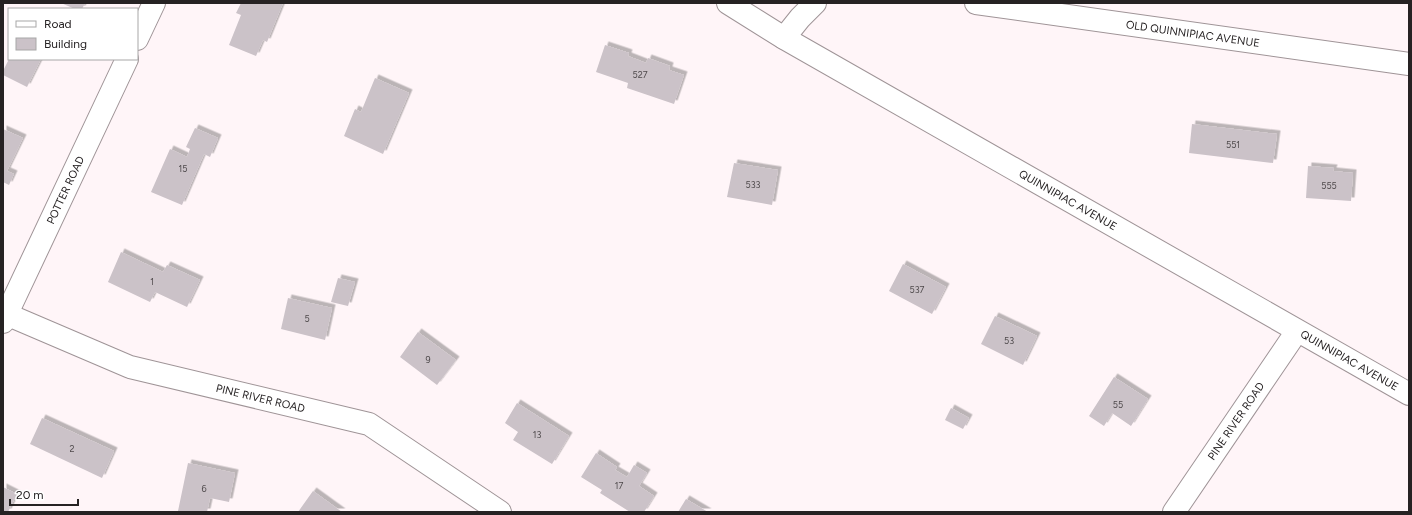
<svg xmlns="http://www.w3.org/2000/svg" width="1412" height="515" font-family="Figtree,sans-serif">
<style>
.building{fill:#cbc2c8;filter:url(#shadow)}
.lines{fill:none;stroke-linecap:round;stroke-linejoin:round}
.minor-casing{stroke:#9f9497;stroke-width:24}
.secondary-casing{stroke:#9f9497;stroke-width:24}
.minor{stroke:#fff;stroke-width:22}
.secondary{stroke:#fff;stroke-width:22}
.labels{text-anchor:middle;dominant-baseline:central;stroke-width:3.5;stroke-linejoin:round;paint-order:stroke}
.number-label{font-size:9px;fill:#4f4a4c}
.street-label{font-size:11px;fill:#262223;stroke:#fff}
</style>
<defs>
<filter id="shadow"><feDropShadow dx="3.5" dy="-3.5" stdDeviation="0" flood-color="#0004"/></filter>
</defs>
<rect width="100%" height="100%" fill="#fff5f8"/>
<g class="building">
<path d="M61,3H85L82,9H75Z"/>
<path d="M241,3H283L267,42L263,40L256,56L229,45L241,15L236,13Z"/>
<path d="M605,45L629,53L628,56L646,63L648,58L670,66L669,70L684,75L674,104L627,88L628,83L596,72Z"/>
<path d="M9,59H41L27,87L3,75V71Z"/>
<path d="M375,78L409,93L383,154L344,136L355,109L361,112Z"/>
<path d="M1192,124L1277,134L1273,163L1189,153Z"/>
<path d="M195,128L218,138L210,157L204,154L182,205L151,192L170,149L187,157L190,149L186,147Z"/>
<path d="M3,129L23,138L7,171L14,174L9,185L3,182Z"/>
<path d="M734,163L778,170L772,205L727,197Z"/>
<path d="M1308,166L1334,168L1333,171L1353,173L1351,201L1306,198Z"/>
<path d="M121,252L163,272L167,265L200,280L187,307L155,292L150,302L108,282Z"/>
<path d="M903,264L946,287L932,314L889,291Z"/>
<path d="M338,278L355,282L348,306L331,302Z"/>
<path d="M288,298L332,308L325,340L281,329Z"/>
<path d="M995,316L1037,336L1023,365L981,344Z"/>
<path d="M418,332L456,360L437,385L400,357Z"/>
<path d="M1114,377L1148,399L1131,426L1112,413L1104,426L1089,416Z"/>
<path d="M517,403L569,436L552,464L513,440L518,432L505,423Z"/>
<path d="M951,408L969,418L963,429L945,420Z"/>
<path d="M42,418L114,451L102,478L30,444Z"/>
<path d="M596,453L617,467L615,470L627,477L634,465L647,473L639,486L654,496L644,512H630L600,493L602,490L581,477Z"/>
<path d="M188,463L235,473L229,502L210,498L207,512L178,511Z"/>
<path d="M3,487L17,494L8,512H3Z"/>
<path d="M313,491L342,512H298Z"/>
<path d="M686,499L708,512H678Z"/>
</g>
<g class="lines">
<g class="minor-casing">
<g id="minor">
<path id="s1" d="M976,3L1409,64"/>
<path d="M784,38L800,18L815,3"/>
<path d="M137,39L154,3"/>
<path id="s2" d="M6,314L130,367L369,424L500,512"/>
<path id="s3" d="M3,322L127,59"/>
<path id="s4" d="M1174,512L1297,331"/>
</g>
</g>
<g class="secondary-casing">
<g id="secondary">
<path id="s5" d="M728,3L784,38L1409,394"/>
</g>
</g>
<use href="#minor" class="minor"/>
<use href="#secondary" class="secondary"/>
</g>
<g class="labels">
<g class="number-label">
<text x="640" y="74">527</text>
<text x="1233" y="144">551</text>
<text x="183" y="168">15</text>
<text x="753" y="184">533</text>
<text x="1329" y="185">555</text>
<text x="152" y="281">1</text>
<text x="917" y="289">537</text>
<text x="307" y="318">5</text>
<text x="1009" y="340">53</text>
<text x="428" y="359">9</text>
<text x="1118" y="404">55</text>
<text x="537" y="434">13</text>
<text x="72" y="448">2</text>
<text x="619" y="485">17</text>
<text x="204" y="488">6</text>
</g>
<g class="street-label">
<text stroke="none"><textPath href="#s1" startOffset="219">OLD QUINNIPIAC AVENUE</textPath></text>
<text stroke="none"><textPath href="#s3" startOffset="146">POTTER ROAD</textPath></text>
<text stroke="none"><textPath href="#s5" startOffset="393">QUINNIPIAC AVENUE</textPath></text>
<text stroke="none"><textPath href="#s5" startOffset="717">QUINNIPIAC AVENUE</textPath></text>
<text stroke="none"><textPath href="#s2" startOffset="269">PINE RIVER ROAD</textPath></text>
<text stroke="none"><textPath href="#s4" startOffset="110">PINE RIVER ROAD</textPath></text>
</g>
</g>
<rect width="1412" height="515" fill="none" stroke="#262223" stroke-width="8"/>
<rect x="8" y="8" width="130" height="52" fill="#ffffff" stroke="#a8a7a7"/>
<rect x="16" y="21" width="20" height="6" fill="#ffffff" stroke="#a8a7a7"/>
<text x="44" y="28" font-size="12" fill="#262223">Road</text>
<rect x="16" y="38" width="20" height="12" fill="#cbc2c8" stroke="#a8a7a7"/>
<text x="44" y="48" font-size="12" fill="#262223">Building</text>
<path d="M10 499v6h68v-6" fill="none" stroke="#262223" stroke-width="2"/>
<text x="16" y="499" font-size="12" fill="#262223" stroke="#ffffff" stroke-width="3" paint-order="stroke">20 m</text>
</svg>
